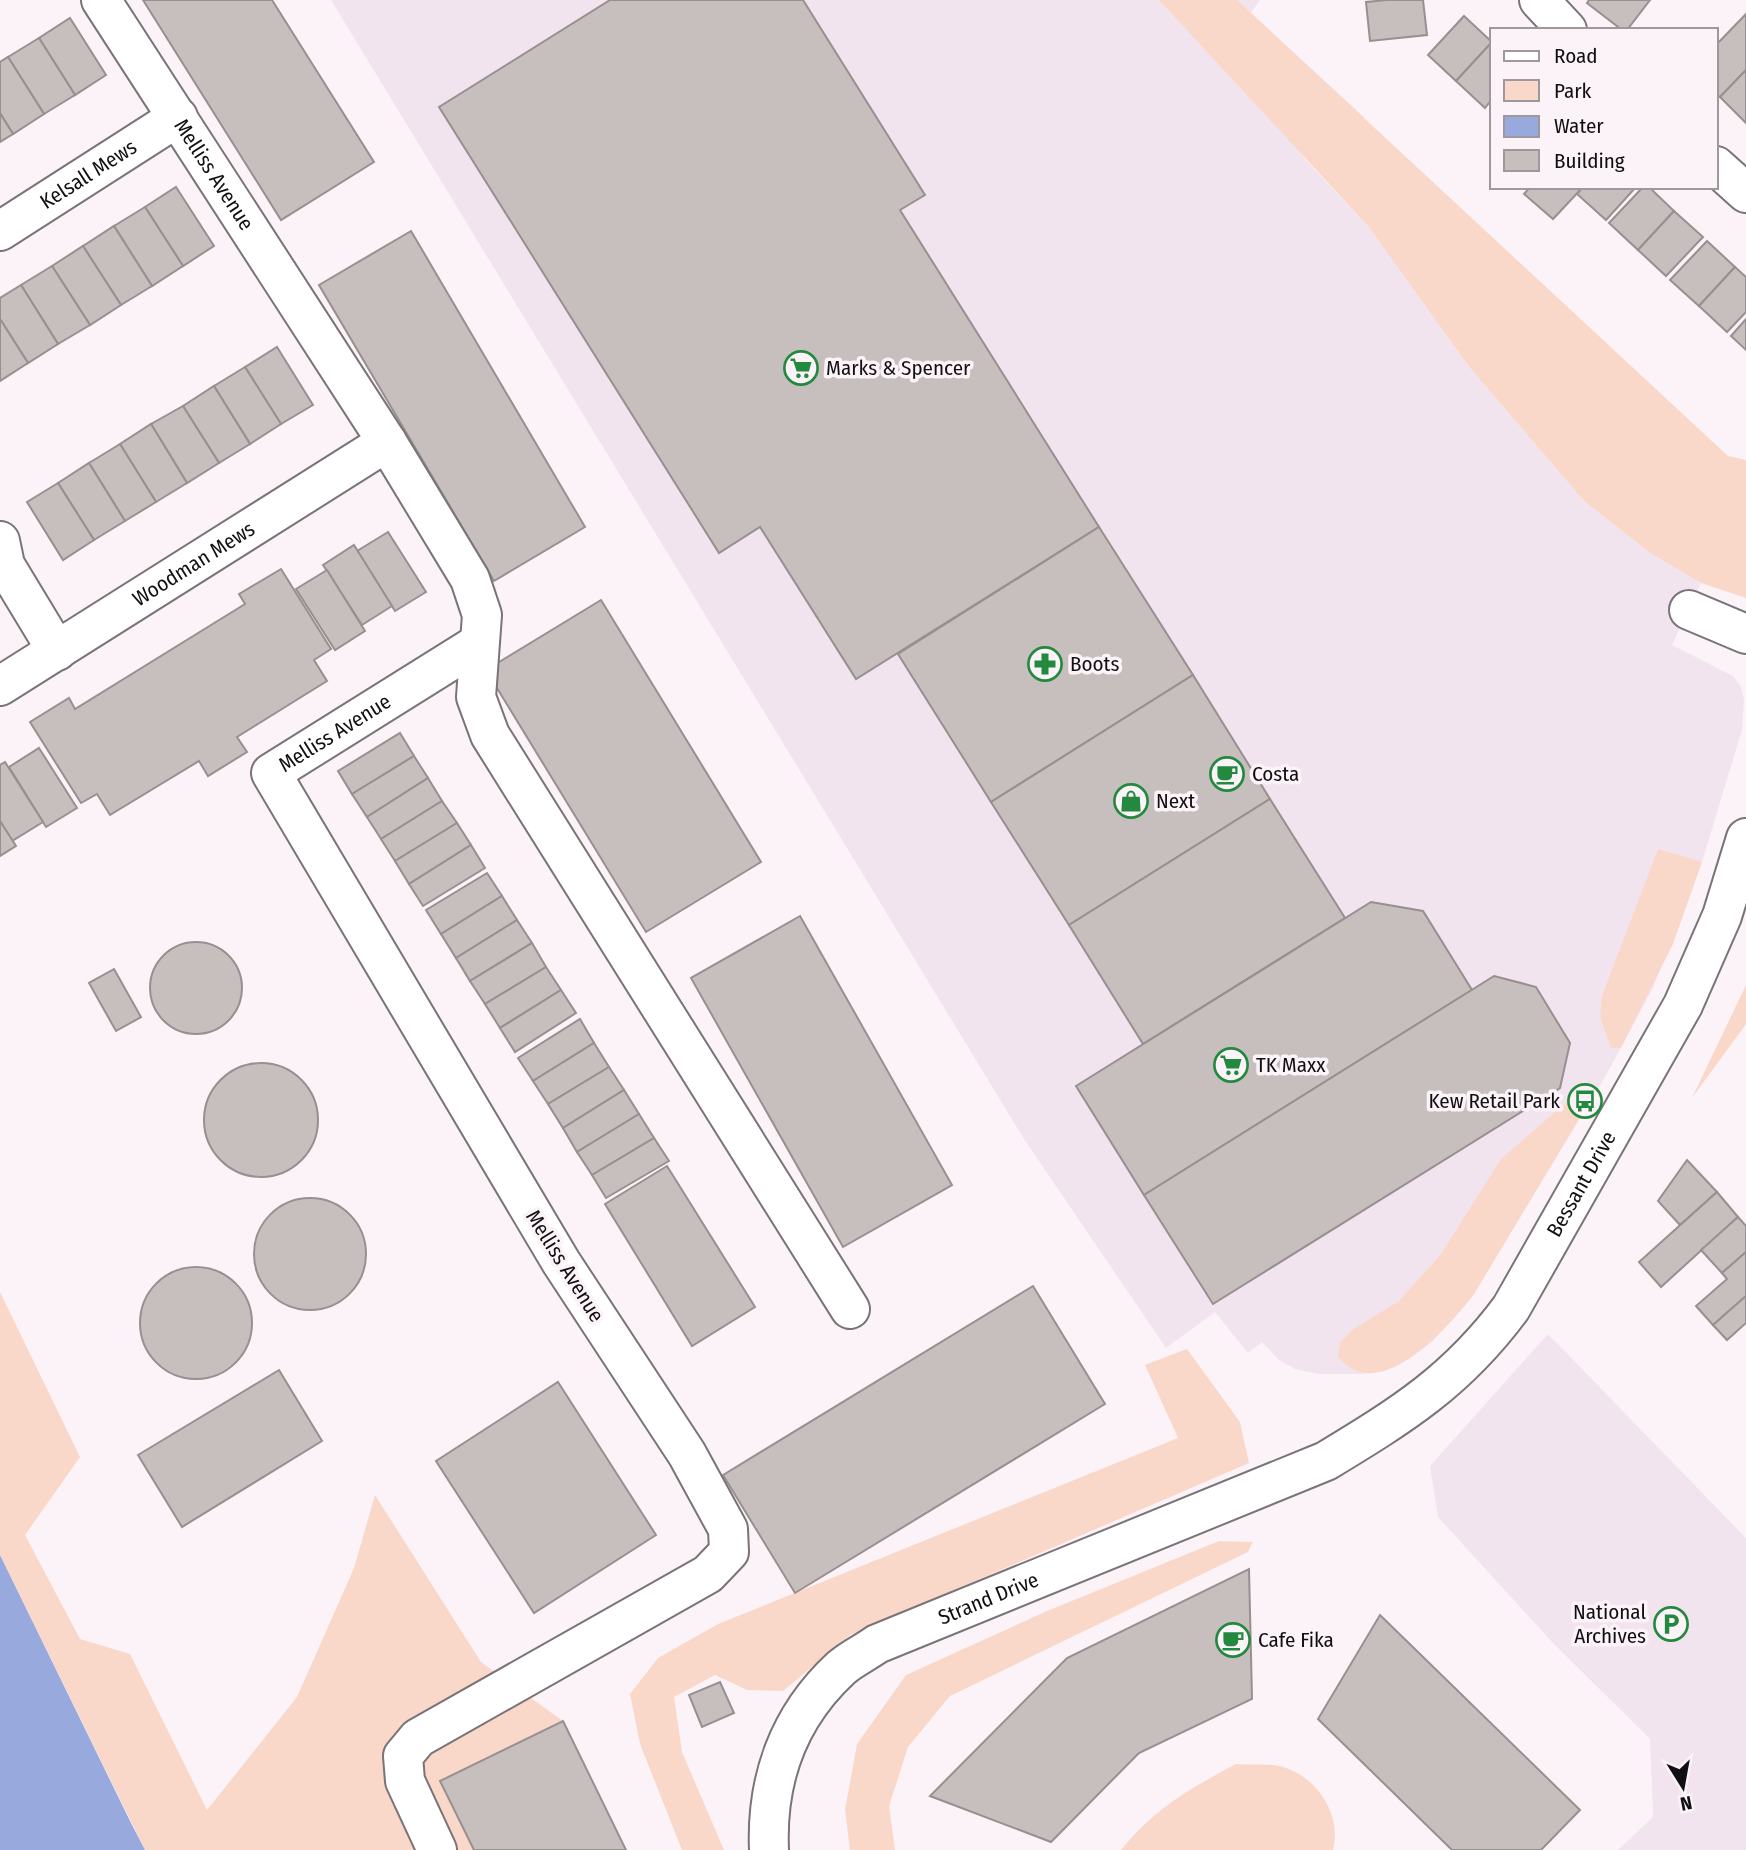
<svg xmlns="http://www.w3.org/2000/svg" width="1746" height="1850" font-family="'Fira Sans Condensed',sans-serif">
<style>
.built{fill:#f2e4ee}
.green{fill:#fad8c9}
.water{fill:#98aadd}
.building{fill:#c7bebe;stroke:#988f90;stroke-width:2}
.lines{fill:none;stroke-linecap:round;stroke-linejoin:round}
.minor-casing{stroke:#7a7378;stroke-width:42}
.minor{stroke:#fff;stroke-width:38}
.labels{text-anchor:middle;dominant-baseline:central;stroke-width:7;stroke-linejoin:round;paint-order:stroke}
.street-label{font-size:21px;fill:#110f11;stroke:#fbf3f8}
.poi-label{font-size:21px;fill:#110f11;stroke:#fbf3f8;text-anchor:start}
</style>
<rect width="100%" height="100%" fill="#fbf3f8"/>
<g class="built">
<path d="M331,0H1260L1251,13L1364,117L1303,157L1368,226L1470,368L1584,501L1650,553L1701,583L1672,645L1733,676L1741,687L1744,700L1742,730L1702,862L1653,988L1605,1077L1474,1294L1432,1342L1407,1360L1386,1369L1363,1374H1319L1295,1369L1279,1360L1262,1342L1248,1353L1215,1312L1166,1348L1024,1139Z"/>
<path d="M1548,1334L1746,1538V1850H1618L1653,1817L1650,1739L1552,1642L1438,1517L1430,1466Z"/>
</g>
<g class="green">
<path d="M1159,0H1237L1728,456L1746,460V598L1701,583L1650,553L1584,501L1470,368L1368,226Z"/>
<path d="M1658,849L1702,862L1673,944L1621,1048H1611L1600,1017L1602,996Z"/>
<path d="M1746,985V1024L1692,1098Z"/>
<path d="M1577,1093L1583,1094L1589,1102L1474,1294C1448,1328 1379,1407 1338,1357L1340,1343L1352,1330L1399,1301L1441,1254L1501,1159Z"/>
<path d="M0,1292L80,1457L25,1535L80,1639L130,1654L207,1810L297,1697L354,1568L375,1495L481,1662L563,1721L474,1850H145L0,1555Z"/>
<path d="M1187,1349L1240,1422L1249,1463L850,1635L783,1691L747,1690L715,1675L674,1697L682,1752L724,1850H682L640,1744L630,1694L658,1658L718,1624L1178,1438L1145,1365Z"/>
<path d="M1219,1541L1253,1542L1248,1552L950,1696L908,1747L889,1806L895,1850H850L845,1810L857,1744L906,1675L1047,1611Z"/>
<path d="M1236,1764C1248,1765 1262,1764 1274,1765C1313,1771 1343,1812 1333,1850H1121C1154,1809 1189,1789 1236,1764Z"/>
</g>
<path class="water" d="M0,1555L131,1823L145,1850H0Z"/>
<g class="building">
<path d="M143,0H272L374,162L281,220Z"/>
<path d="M610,0H803L925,195L900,210L1099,527L856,679L760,527L719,553L439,107Z"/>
<path d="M1387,0H1423L1427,35L1370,41L1366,2Z"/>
<path d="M1589,0H1650L1627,30H1622L1587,3Z"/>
<path d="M1746,14V70L1720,97L1716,94V45Z"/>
<path d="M1464,16L1492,42L1456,81L1428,55Z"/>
<path d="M70,18L106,75L75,95L39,38Z"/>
<path d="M39,38L75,95L44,114L8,57Z"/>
<path d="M1492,42V99L1485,108L1456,81Z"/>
<path d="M8,57L44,114L13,134L0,113V62Z"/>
<path d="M1746,70V123L1720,97Z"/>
<path d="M0,113L13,134L0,142Z"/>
<path d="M176,187L214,246L183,266L145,207Z"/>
<path d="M1530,187H1583L1553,219L1524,194Z"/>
<path d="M1583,187H1636L1606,220L1577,194Z"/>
<path d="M1643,187H1649L1674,211L1638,250L1609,223Z"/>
<path d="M145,207L183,266L152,286L114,226Z"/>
<path d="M1674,211L1703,237L1666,276L1638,250Z"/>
<path d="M114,226L152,286L121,305L83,246Z"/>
<path d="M411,231L585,527L494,581L319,285Z"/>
<path d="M1707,241L1735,267L1699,306L1670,280Z"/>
<path d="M83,246L121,305L90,325L52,266Z"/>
<path d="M52,266L90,325L58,344L21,285Z"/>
<path d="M1735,267L1746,277V312L1727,332L1699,306Z"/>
<path d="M21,285L58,344L28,363L0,319V298Z"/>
<path d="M0,319L28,363L0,381Z"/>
<path d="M1746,319V350L1731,336Z"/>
<path d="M277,347L313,405L281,424L245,367Z"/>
<path d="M245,367L281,424L250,444L214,386Z"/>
<path d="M214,386L250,444L219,463L183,406Z"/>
<path d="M183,406L219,463L187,483L151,424Z"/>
<path d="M151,424L187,483L156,502L120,444Z"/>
<path d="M120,444L156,502L125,521L89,463Z"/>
<path d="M89,463L125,521L94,540L58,483Z"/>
<path d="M58,483L94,540L63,560L27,502Z"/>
<path d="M1099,527L1193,675L991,802L898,654Z"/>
<path d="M388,532L426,592L395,611L357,551Z"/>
<path d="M354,545L392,606L362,625L323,565Z"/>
<path d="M281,569L331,649L314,660L327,681L237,737L247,752L208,776L199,761L110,815L97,794L81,803L30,722L69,698L75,709L245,604L239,594Z"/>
<path d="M327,570L365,631L335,650L296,589Z"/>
<path d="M601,600L761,862L646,932L486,670Z"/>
<path d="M1193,675L1270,799L1069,925L991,802Z"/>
<path d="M400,733L414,756L352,794L338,771Z"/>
<path d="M39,748L77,808L46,827L9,767Z"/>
<path d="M414,756L428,778L367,817L352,794Z"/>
<path d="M5,762L43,822L12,841L0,821V765Z"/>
<path d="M428,778L442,801L381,839L367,817Z"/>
<path d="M1270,799L1345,918L1143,1044L1069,925Z"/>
<path d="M442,801L457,823L395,861L381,839Z"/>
<path d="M0,821L16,846L0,856Z"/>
<path d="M457,823L471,845L409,884L395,861Z"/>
<path d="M471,845L485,868L423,906L409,884Z"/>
<path d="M487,873L502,896L441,934L426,910Z"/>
<path d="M502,896L517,920L456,958L441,934Z"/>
<path d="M1371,902L1423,911L1472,990L1144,1195L1076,1086Z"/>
<path d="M800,916L952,1185L843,1247L691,978Z"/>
<path d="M517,920L532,943L470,981L456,958Z"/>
<circle cx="196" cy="988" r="46"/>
<path d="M532,943L546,967L485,1004L470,981Z"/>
<path d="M546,967L561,990L500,1028L485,1004Z"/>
<path d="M114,969L141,1017L116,1031L89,983Z"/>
<path d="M1494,976L1536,987L1570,1043L1560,1088L1213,1304L1144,1195Z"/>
<path d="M561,990L576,1013L515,1052L500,1028Z"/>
<path d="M580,1019L594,1043L533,1081L518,1058Z"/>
<path d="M594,1043L609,1067L548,1104L533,1081Z"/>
<circle cx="261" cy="1120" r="57"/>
<path d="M609,1067L624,1090L563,1128L548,1104Z"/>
<path d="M624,1090L639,1114L577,1152L563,1128Z"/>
<path d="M639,1114L654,1138L592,1175L577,1152Z"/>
<path d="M654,1138L669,1161L606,1198L592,1175Z"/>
<path d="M1687,1160L1717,1192L1680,1225L1658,1201Z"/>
<path d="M667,1166L755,1307L692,1346L605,1204Z"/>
<path d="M1717,1192L1738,1217L1661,1287L1639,1262Z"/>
<circle cx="310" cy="1254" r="56"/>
<path d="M1738,1217L1746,1226V1252L1722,1273L1701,1250Z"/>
<path d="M1746,1252V1296L1713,1325L1696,1306L1727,1279L1722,1273Z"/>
<circle cx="196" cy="1323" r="56"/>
<path d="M1033,1286L1105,1404L795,1593L723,1475Z"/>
<path d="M1746,1296V1323L1727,1340L1713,1325Z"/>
<path d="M279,1370L322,1441L182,1527L138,1455Z"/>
<path d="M558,1382L656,1535L534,1613L436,1461Z"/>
<path d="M1249,1569L1252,1699L1139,1753L1051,1842L930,1796L1067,1658Z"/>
<path d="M1380,1615L1580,1810L1541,1850H1452L1318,1719Z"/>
<path d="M720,1682L734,1713L702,1727L689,1695Z"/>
<path d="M563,1721L626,1850H474L440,1781Z"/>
</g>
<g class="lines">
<g class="minor-casing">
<g id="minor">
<path id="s1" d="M101,0L387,442L470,579L482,615L476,697L490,735L850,1309"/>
<path d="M1539,0L1567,30"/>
<path d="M1716,166L1746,193"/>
<path id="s2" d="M0,231L178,117"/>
<path d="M0,541L5,565L57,651"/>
<path d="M1689,610L1746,634"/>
<path id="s3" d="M0,686L387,442"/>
<path id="s4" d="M437,1850L405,1781L403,1756L418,1738L708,1574L729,1552L728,1529L687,1454L561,1262L271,773L479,643"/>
<path id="s5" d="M769,1850C766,1780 788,1717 841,1668C851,1659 866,1652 877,1644L1326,1461C1402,1415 1457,1381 1511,1308L1683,1005L1722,916L1746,838"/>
</g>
</g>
<use href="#minor" class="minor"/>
</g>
<defs>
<g id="supermarket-ring" transform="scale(1.75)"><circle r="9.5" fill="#fbf3f8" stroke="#23893f" stroke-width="1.5"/><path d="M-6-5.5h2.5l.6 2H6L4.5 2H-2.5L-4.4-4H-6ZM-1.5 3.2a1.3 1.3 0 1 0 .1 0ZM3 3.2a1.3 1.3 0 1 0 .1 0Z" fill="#23893f"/></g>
<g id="pharmacy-ring" transform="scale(1.75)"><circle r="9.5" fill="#fbf3f8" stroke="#23893f" stroke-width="1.5"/><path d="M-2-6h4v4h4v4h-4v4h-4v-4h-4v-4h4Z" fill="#23893f"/></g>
<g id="cafe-ring" transform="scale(1.75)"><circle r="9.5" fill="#fbf3f8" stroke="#23893f" stroke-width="1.5"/><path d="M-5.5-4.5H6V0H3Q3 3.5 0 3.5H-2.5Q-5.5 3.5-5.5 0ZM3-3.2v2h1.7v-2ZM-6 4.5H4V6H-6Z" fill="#23893f"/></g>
<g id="shop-ring" transform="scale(1.75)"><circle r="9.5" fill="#fbf3f8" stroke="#23893f" stroke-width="1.5"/><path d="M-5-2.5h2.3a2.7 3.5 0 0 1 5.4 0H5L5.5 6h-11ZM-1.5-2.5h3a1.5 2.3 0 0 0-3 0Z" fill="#23893f"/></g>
<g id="bus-ring" transform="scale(1.75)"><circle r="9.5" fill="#fbf3f8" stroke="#23893f" stroke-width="1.5"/><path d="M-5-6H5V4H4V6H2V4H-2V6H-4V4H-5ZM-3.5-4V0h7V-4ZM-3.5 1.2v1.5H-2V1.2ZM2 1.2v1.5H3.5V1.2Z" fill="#23893f"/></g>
<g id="parking-ring" transform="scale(1.75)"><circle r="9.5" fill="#fbf3f8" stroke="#23893f" stroke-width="1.5"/><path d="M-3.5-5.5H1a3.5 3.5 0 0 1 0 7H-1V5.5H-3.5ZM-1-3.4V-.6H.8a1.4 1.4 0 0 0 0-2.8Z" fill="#23893f"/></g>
</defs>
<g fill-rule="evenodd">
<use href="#supermarket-ring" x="801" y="368"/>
<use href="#pharmacy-ring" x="1045" y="664"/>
<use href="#cafe-ring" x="1227" y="774"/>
<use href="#shop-ring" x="1131" y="801"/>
<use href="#supermarket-ring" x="1231" y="1065"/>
<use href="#bus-ring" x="1585" y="1101"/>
<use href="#parking-ring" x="1671" y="1624"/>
<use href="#cafe-ring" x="1233" y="1640"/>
</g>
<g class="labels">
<g class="street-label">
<text stroke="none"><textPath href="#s2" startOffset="105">Kelsall Mews</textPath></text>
<text stroke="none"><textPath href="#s1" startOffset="208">Melliss Avenue</textPath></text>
<text stroke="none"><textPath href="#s3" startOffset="229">Woodman Mews</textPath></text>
<text stroke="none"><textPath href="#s4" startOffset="1470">Melliss Avenue</textPath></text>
<text stroke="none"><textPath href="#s5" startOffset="1115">Bessant Drive</textPath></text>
<text transform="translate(565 1266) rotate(58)">Melliss Avenue</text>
<text stroke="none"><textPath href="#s5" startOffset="366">Strand Drive</textPath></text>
</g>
<g class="poi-label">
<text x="826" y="368">Marks &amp; Spencer</text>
<text x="1070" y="664">Boots</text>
<text x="1252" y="774">Costa</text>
<text x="1156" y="801">Next</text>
<text x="1256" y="1065">TK Maxx</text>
<text x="1560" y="1101" text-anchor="end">Kew Retail Park</text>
<text x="1646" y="1612" text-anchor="end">National<tspan x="1646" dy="24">Archives</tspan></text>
<text x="1258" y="1640">Cafe Fika</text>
</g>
</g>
<rect x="1490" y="28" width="228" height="161" fill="#fbf3f8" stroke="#9d989c" stroke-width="2"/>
<rect x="1504" y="51" width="35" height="10" fill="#ffffff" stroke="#9d989c" stroke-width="2"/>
<text x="1554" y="63" font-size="21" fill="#110f11">Road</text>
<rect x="1504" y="80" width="35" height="21" fill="#fad8c9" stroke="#9d989c" stroke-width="2"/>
<text x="1554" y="98" font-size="21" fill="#110f11">Park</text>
<rect x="1504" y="116" width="35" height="21" fill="#98aadd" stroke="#9d989c" stroke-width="2"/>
<text x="1554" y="133" font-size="21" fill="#110f11">Water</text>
<rect x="1504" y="150" width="35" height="21" fill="#c7bebe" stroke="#9d989c" stroke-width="2"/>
<text x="1554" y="168" font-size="21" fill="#110f11">Building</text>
<g transform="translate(1683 1787) rotate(169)" stroke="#fbf3f8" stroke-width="5" paint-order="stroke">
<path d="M0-5L12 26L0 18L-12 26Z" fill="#110f11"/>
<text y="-10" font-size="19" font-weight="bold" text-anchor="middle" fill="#110f11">N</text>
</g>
</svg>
